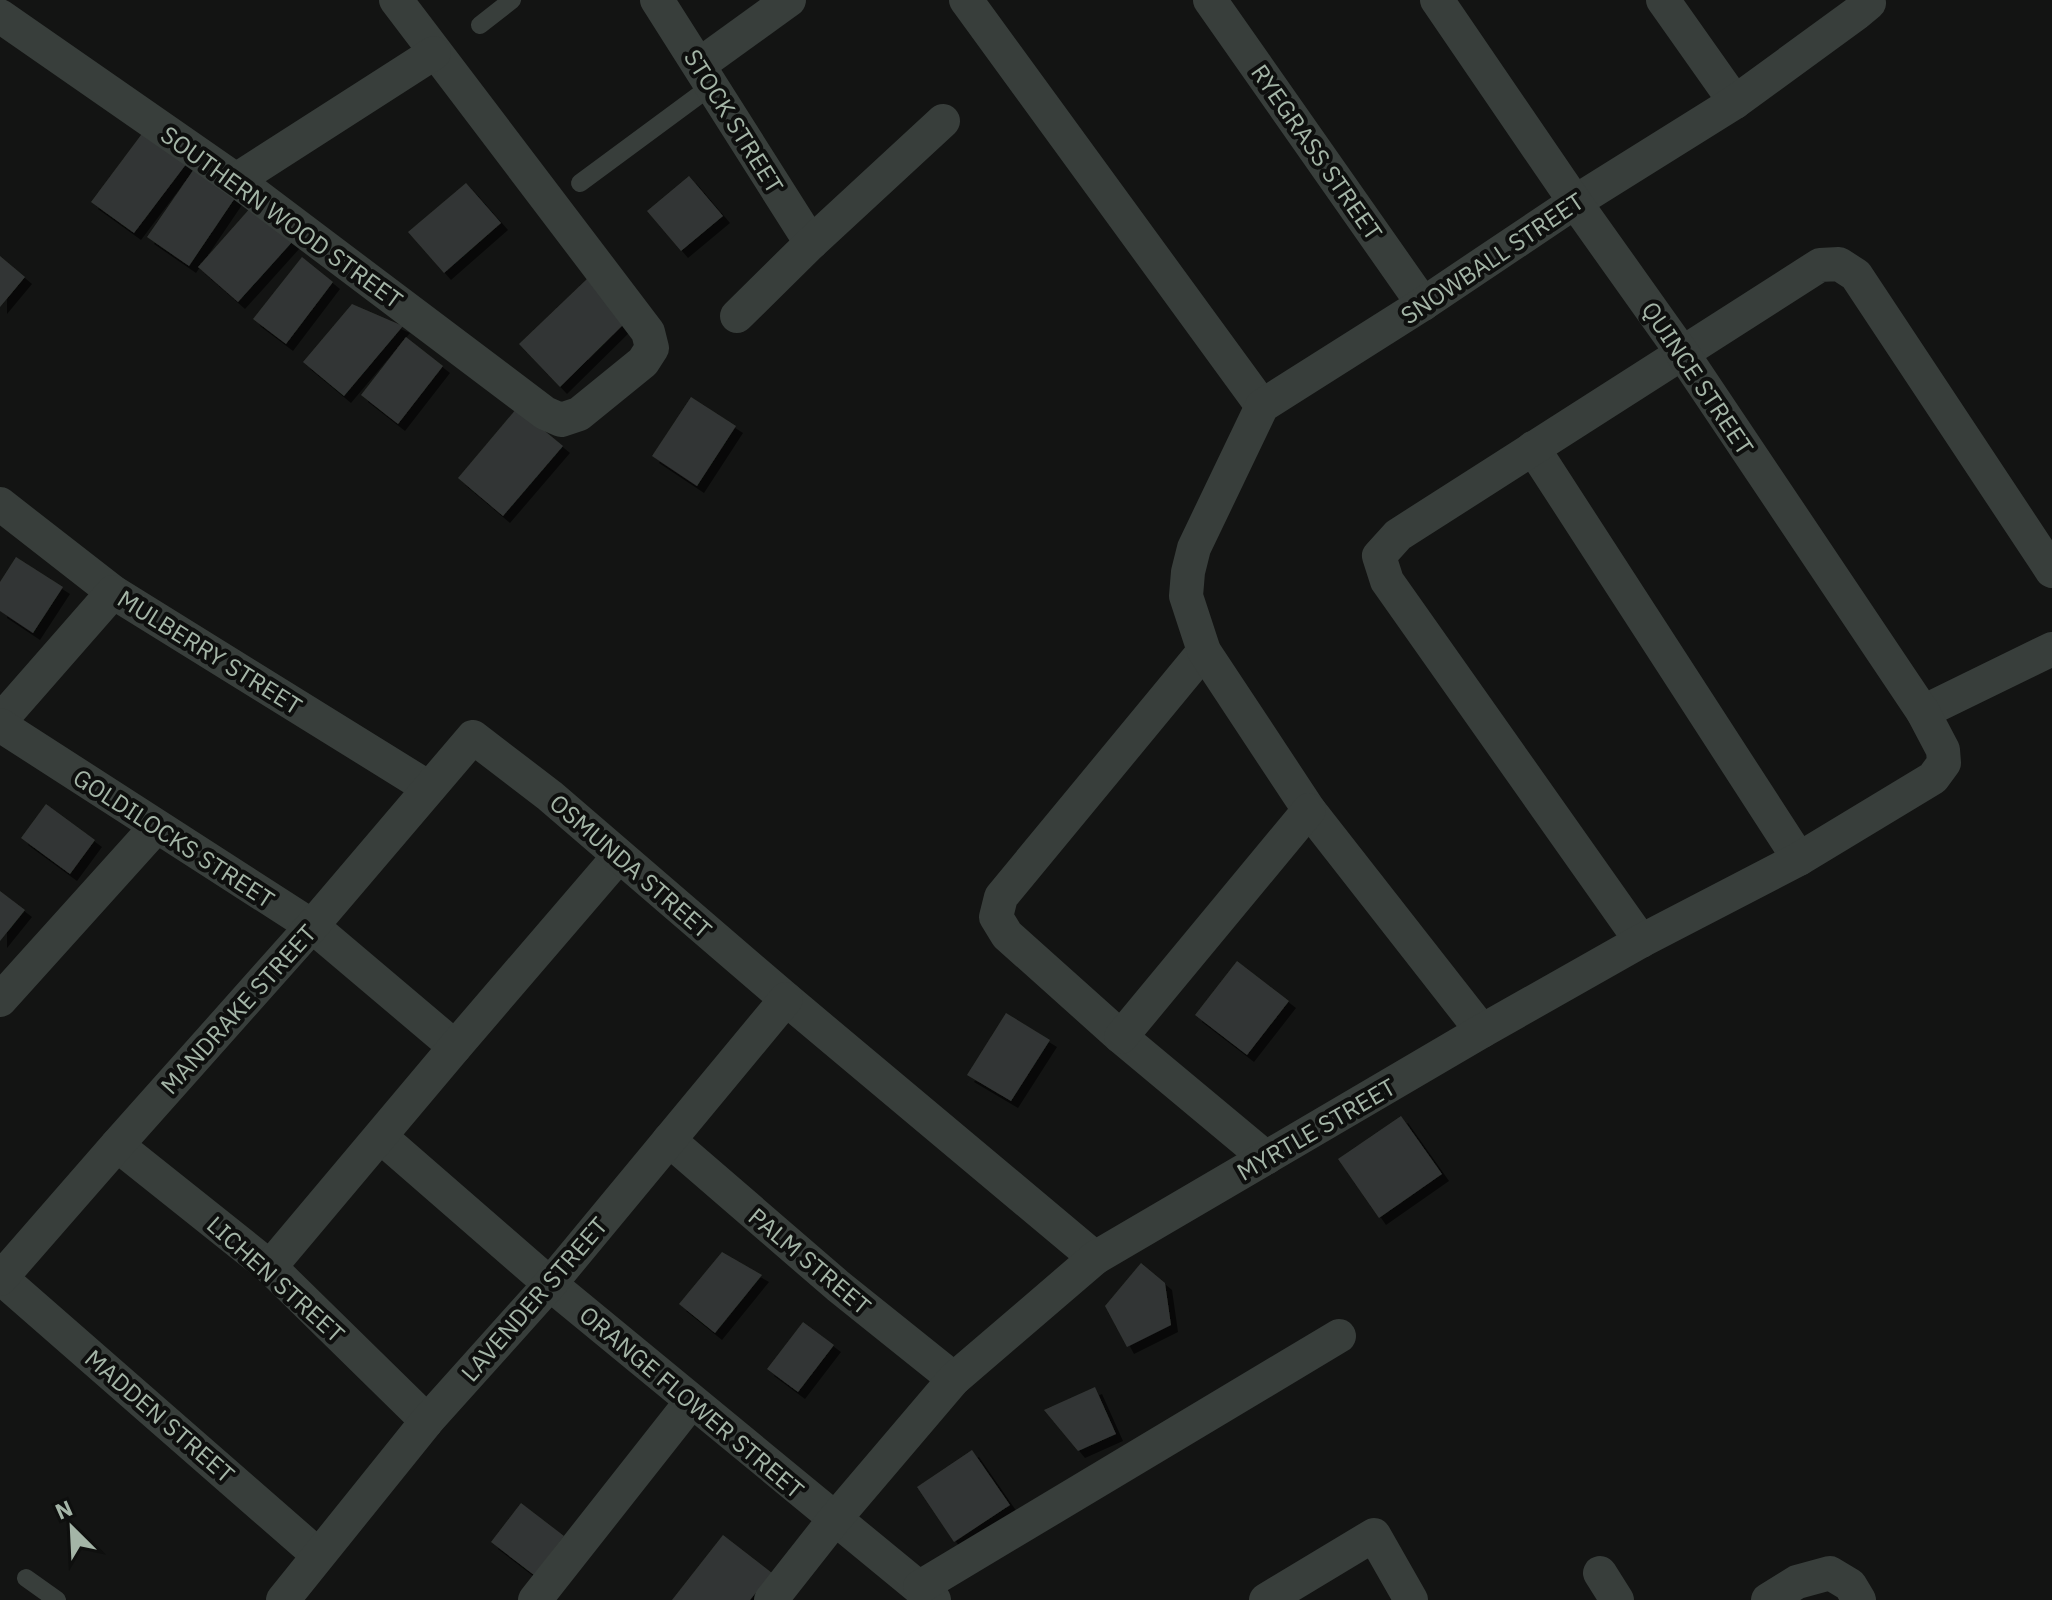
<svg xmlns="http://www.w3.org/2000/svg" width="2052" height="1600" font-family="'IBM Plex Sans',sans-serif">
<style>
.building{fill:#333634;filter:url(#shadow)}
.lines{fill:none;stroke-linecap:round;stroke-linejoin:round}
.lane{stroke:#383e3b;stroke-width:18}
.street{stroke:#383e3b;stroke-width:34}
.labels{text-anchor:middle;dominant-baseline:central;stroke-width:8;stroke-linejoin:round;paint-order:stroke}
.street-label{font-size:24px;fill:#a4b5a7;stroke:#0e0f0e}
</style>
<defs>
<filter id="shadow"><feDropShadow dx="7" dy="7" stdDeviation="0" flood-color="#0009"/></filter>
</defs>
<rect width="100%" height="100%" fill="#131413"/>
<g class="building">
<path d="M144,131L187,163L134,233L91,202Z"/>
<path d="M194,169L235,198L189,266L147,237Z"/>
<path d="M689,176L723,216L681,251L647,211Z"/>
<path d="M466,183L501,223L444,273L408,232Z"/>
<path d="M252,206L293,241L238,302L198,267Z"/>
<path d="M0,256L25,277L0,307Z"/>
<path d="M302,257L333,282L286,344L253,319Z"/>
<path d="M588,278L628,320L560,387L519,344Z"/>
<path d="M352,304L403,326L344,396L303,362Z"/>
<path d="M406,337L443,366L398,424L361,395Z"/>
<path d="M691,397L736,426L697,486L652,456Z"/>
<path d="M517,408L563,446L503,516L458,478Z"/>
<path d="M16,557L63,587L33,633L0,611V582Z"/>
<path d="M46,804L95,840L70,874L21,838Z"/>
<path d="M0,891L25,910L0,941Z"/>
<path d="M1237,961L1289,1001L1247,1055L1195,1015Z"/>
<path d="M1006,1013L1050,1040L1011,1101L967,1075Z"/>
<path d="M1401,1116L1442,1174L1379,1218L1338,1159Z"/>
<path d="M722,1252L762,1275L715,1333L679,1304Z"/>
<path d="M1141,1263L1165,1283L1171,1325L1127,1347L1105,1306Z"/>
<path d="M803,1322L834,1345L798,1392L767,1369Z"/>
<path d="M1095,1387L1116,1434L1078,1451L1044,1410Z"/>
<path d="M972,1450L1010,1505L954,1542L917,1487Z"/>
<path d="M521,1503L564,1536L534,1575L491,1542Z"/>
<path d="M723,1535L772,1573L750,1600H672Z"/>
</g>
<g class="lines">
<g class="lane">
<path d="M480,25L512,0"/>
<path d="M580,183L710,87"/>
<path d="M26,1578L57,1600"/>
</g>
<g class="street">
<path d="M657,0L811,243"/>
<path d="M966,0L1262,406"/>
<path d="M1210,0L1423,304"/>
<path d="M1663,0L1735,102"/>
<path d="M0,16L236,180L545,413L561,420L579,414L643,362L652,348L648,332L396,0"/>
<path d="M699,65L789,0"/>
<path d="M236,180L434,53"/>
<path d="M737,316L811,243L943,121"/>
<path d="M1533,448L1799,859"/>
<path d="M0,504L113,592L429,788"/>
<path d="M1204,651L1001,897L996,917L1007,935L1121,1037L1266,1158"/>
<path d="M1923,712L2052,649"/>
<path d="M0,721L113,592"/>
<path d="M0,725L312,926L455,1047"/>
<path d="M1641,941L1387,581L1379,556L1398,535L1820,265L1839,264L1856,275L2052,571"/>
<path d="M0,1000L156,827"/>
<path d="M1482,1031L1309,810L1204,651L1186,596L1188,572L1194,548L1262,406L1423,304L1575,202L1735,102L1857,13L1869,3L1868,0"/>
<path d="M1121,1037L1309,810"/>
<path d="M381,1137L550,1284L934,1600"/>
<path d="M669,1140L838,1286L954,1379"/>
<path d="M117,1145L270,1267L427,1421"/>
<path d="M270,1267L455,1047L619,856"/>
<path d="M1,1278L318,1555"/>
<path d="M0,1279L117,1145L312,926L473,737L550,796L786,999L1095,1258"/>
<path d="M1600,1573L1617,1600"/>
<path d="M920,1587L1339,1336"/>
<path d="M283,1600L427,1421L550,1284L786,999"/>
<path d="M535,1600L691,1402"/>
<path d="M771,1600L834,1520L954,1379L1095,1258L1482,1031L1641,941L1799,859L1933,778L1944,763L1943,750L1923,712L1683,354L1575,202L1437,0"/>
<path d="M1266,1600L1374,1535L1411,1600"/>
<path d="M1768,1600L1797,1582L1830,1573L1850,1585L1859,1600"/>
</g>
</g>
<g class="labels">
<g class="street-label">
<text transform="translate(734 121) rotate(58)">STOCK STREET</text>
<text transform="translate(1317 152) rotate(55)">RYEGRASS STREET</text>
<text transform="translate(282 217) rotate(36)">SOUTHERN WOOD STREET</text>
<text transform="translate(1492 258) rotate(-34)">SNOWBALL STREET</text>
<text transform="translate(1698 378) rotate(56)">QUINCE STREET</text>
<text transform="translate(210 652) rotate(32)">MULBERRY STREET</text>
<text transform="translate(174 838) rotate(33)">GOLDILOCKS STREET</text>
<text transform="translate(631 866) rotate(41)">OSMUNDA STREET</text>
<text transform="translate(238 1009) rotate(-48)">MANDRAKE STREET</text>
<text transform="translate(1316 1129) rotate(-30)">MYRTLE STREET</text>
<text transform="translate(810 1261) rotate(40)">PALM STREET</text>
<text transform="translate(276 1279) rotate(42)">LICHEN STREET</text>
<text transform="translate(534 1299) rotate(-49)">LAVENDER STREET</text>
<text transform="translate(692 1402) rotate(40)">ORANGE FLOWER STREET</text>
<text transform="translate(160 1416) rotate(41)">MADDEN STREET</text>
</g>
</g>
<g transform="translate(72 1528) rotate(336)" stroke="#0e0f0e" stroke-width="6" paint-order="stroke">
<path d="M0-6L14 30L0 20L-14 30Z" fill="#a4b5a7"/>
<text y="-12" font-size="22" font-weight="bold" text-anchor="middle" fill="#a4b5a7">N</text>
</g>
</svg>
